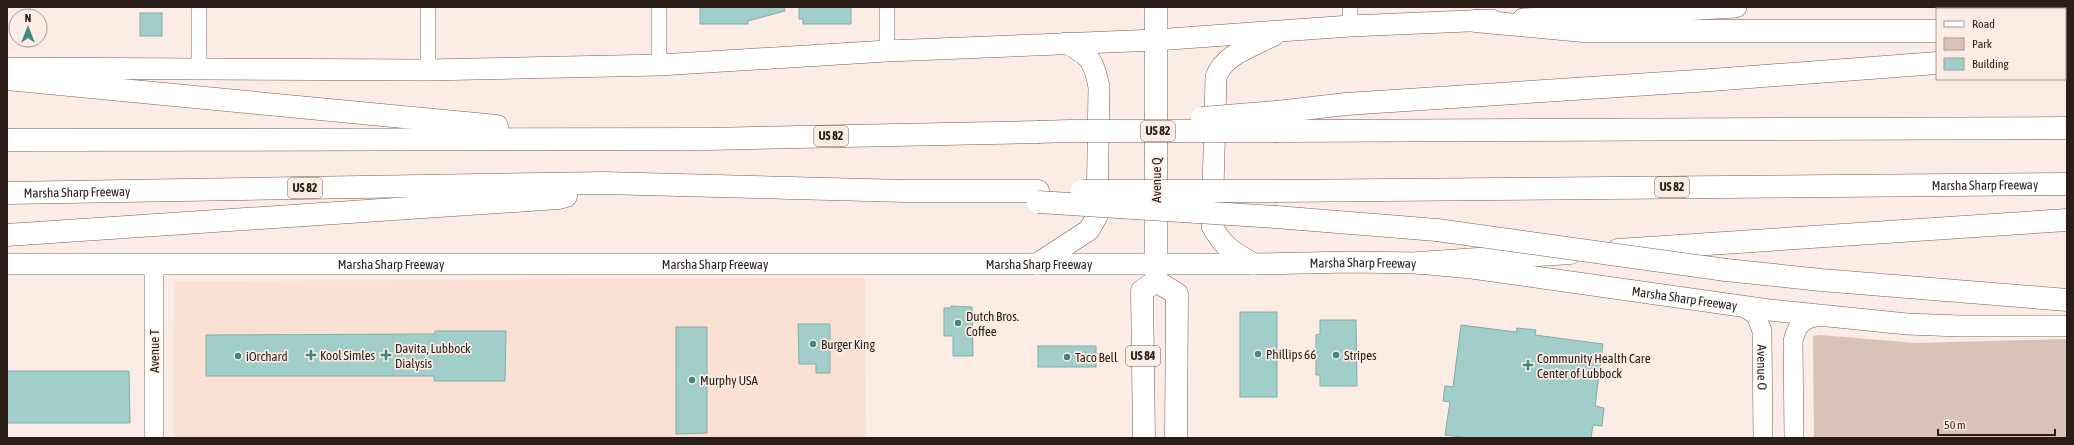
<svg xmlns="http://www.w3.org/2000/svg" width="2074" height="445" font-family="'Asap Condensed',sans-serif">
<style>
.built{fill:#fbe0d4}
.green{fill:#dbc2b7}
.building{fill:#a2cec9;stroke:#82ada8}
.lines{fill:none;stroke-linecap:round;stroke-linejoin:round}
.minor-casing{stroke:#7b5c4e;stroke-width:16}
.tertiary-casing{stroke:#7b5c4e;stroke-width:20}
.secondary-casing{stroke:#7b5c4e;stroke-width:22}
.trunk-casing{stroke:#7b5c4e;stroke-width:23}
.motorway-casing{stroke:#7b5c4e;stroke-width:23}
.minor{stroke:#fff;stroke-width:15}
.tertiary{stroke:#fff;stroke-width:19}
.secondary{stroke:#fff;stroke-width:21}
.trunk{stroke:#fff;stroke-width:22}
.motorway{stroke:#fff;stroke-width:22}
.motorway-bridge-casing{stroke:#7b5c4e;stroke-width:23;stroke-linecap:butt}
.motorway-bridge{stroke:#fff;stroke-width:22}
.poi-dot{fill:#408780;stroke:#fbece5;stroke-width:1.5}
.labels{text-anchor:middle;dominant-baseline:central;stroke-width:3.5;stroke-linejoin:round;paint-order:stroke}
.shield{fill:#fbece5;stroke:#695b55;stroke-width:1}
.shield-label{font-size:12px;font-weight:bold;fill:#2a1d17}
.street-label{font-size:13px;fill:#2a1d17;stroke:#fbece5}
.poi-label{font-size:13px;fill:#2a1d17;stroke:#fbece5;text-anchor:start}
</style>
<rect width="100%" height="100%" fill="#fbece5"/>
<path class="built" d="M865,278L866,438H173L174,281Z"/>
<path class="green" d="M1820,335L1916,343L2067,339V438H1814L1813,336Z"/>
<g class="building">
<path d="M700,7H784L785,11L748,21V24H700Z"/>
<path d="M799,7H851V24H803V19H799Z"/>
<rect x="140" y="13" width="22" height="23"/>
<path d="M951,306L972,307L973,356H953V336H944V308H951Z"/>
<rect x="1240" y="312" width="37" height="85"/>
<path d="M1320,320H1356L1357,386H1320V375H1316V335L1320,334Z"/>
<path d="M798,324H830V373H816V364H799Z"/>
<path d="M1461,325L1516,332L1517,328L1536,330L1535,335L1603,344L1595,406L1604,408L1602,426L1593,425L1591,438H1471L1445,435L1450,402L1443,401L1445,386L1453,387Z"/>
<path d="M676,327H707V433L676,434Z"/>
<path d="M435,331H506L505,381H434V376H206V335L435,334Z"/>
<rect x="1038" y="346" width="58" height="21"/>
<path d="M7,371H129L130,423H7Z"/>
</g>
<g class="lines">
<g class="minor-casing">
<g id="minor">
<path d="M1350,7V26"/>
<path d="M887,51V7"/>
<path d="M659,65V7"/>
<path d="M199,67V7"/>
<path d="M428,70V7"/>
</g>
</g>
<g class="tertiary-casing">
<g id="tertiary">
<path d="M154,264V438"/>
<path id="s1" d="M1742,306L1756,315L1762,331L1763,438"/>
<path d="M1794,438L1793,341C1797,325 1803,318 1820,316"/>
</g>
</g>
<g class="secondary-casing">
<g id="secondary">
<path d="M1523,19L1736,7"/>
<path d="M7,68L428,70L659,65L887,51L1156,40L1350,26L1492,20"/>
<path id="s2" d="M7,264H1254L1351,262L1418,263L1472,268L1769,310L1907,324L1960,326H2067"/>
<path d="M1037,264L1089,230L1097,216L1099,87C1094,61 1090,55 1066,43"/>
<path d="M1254,264C1234,253 1223,247 1212,226L1216,77C1224,54 1254,46 1274,35"/>
</g>
</g>
<g class="trunk-casing">
<g id="trunk">
<path d="M1156,7V281"/>
<path d="M1156,281L1177,294L1176,438"/>
<path d="M1144,438L1142,291L1156,281"/>
</g>
</g>
<g class="motorway-casing">
<g id="motorway">
<path d="M1475,21L1583,31H1937"/>
<path d="M2065,30H2067"/>
<path d="M2065,51L2067,50"/>
<path d="M7,79L497,126"/>
<path d="M1277,112L1346,104L1711,80L1937,63"/>
<path d="M1277,131L2067,128"/>
<path d="M7,140L709,139L1038,132"/>
<path id="s3" d="M1277,191L2067,184"/>
<path id="s4" d="M7,193L604,183L906,191H1038"/>
<path d="M1276,217L1437,230"/>
<path d="M7,235L559,198L566,196"/>
<path d="M1618,250L2067,220"/>
<path d="M1418,263L1570,253"/>
<path d="M1726,270L1821,280L2067,300"/>
</g>
</g>
<use href="#minor" class="minor"/>
<use href="#tertiary" class="tertiary"/>
<use href="#secondary" class="secondary"/>
<use href="#trunk" class="trunk"/>
<use href="#motorway" class="motorway"/>
<g class="motorway-bridge-casing">
<g id="motorway-bridge">
<path d="M1202,118L1277,112"/>
<path d="M1038,132L1069,131H1277"/>
<path d="M1082,191H1277"/>
<path d="M1038,202L1276,217"/>
<path d="M1437,230L1726,270"/>
</g>
</g>
<use href="#motorway-bridge" class="motorway-bridge"/>
</g>
<g class="poi-dot">
<circle cx="958" cy="323" r="4"/>
<circle cx="813" cy="344" r="4"/>
<circle cx="1258" cy="354" r="4"/>
<path d="M309 349h4v4h4v4h-4v4h-4v-4h-4v-4h4z"/>
<path d="M384 349h4v4h4v4h-4v4h-4v-4h-4v-4h4z"/>
<circle cx="1336" cy="355" r="4"/>
<circle cx="238" cy="356" r="4"/>
<circle cx="1067" cy="357" r="4"/>
<path d="M1526 359h4v4h4v4h-4v4h-4v-4h-4v-4h4z"/>
<circle cx="692" cy="380" r="4"/>
</g>
<g class="labels">
<g class="shield">
<rect x="1141" y="121" width="34" height="20" rx="3"/>
<rect x="814" y="126" width="34" height="20" rx="3"/>
<rect x="1655" y="177" width="34" height="20" rx="3"/>
<rect x="288" y="178" width="34" height="20" rx="3"/>
<rect x="1126" y="346" width="34" height="20" rx="3"/>
</g>
<g class="shield-label">
<text x="1158" y="131">US 82</text>
<text x="831" y="136">US 82</text>
<text x="1672" y="187">US 82</text>
<text x="305" y="188">US 82</text>
<text x="1143" y="356">US 84</text>
</g>
<g class="street-label">
<text transform="translate(1156 180) rotate(-90)">Avenue Q</text>
<text stroke="none"><textPath href="#s3" startOffset="708">Marsha Sharp Freeway</textPath></text>
<text stroke="none"><textPath href="#s4" startOffset="70">Marsha Sharp Freeway</textPath></text>
<text stroke="none"><textPath href="#s2" startOffset="1356">Marsha Sharp Freeway</textPath></text>
<text stroke="none"><textPath href="#s2" startOffset="384">Marsha Sharp Freeway</textPath></text>
<text stroke="none"><textPath href="#s2" startOffset="708">Marsha Sharp Freeway</textPath></text>
<text stroke="none"><textPath href="#s2" startOffset="1032">Marsha Sharp Freeway</textPath></text>
<text stroke="none"><textPath href="#s2" startOffset="1680">Marsha Sharp Freeway</textPath></text>
<text transform="translate(154 351) rotate(-90)">Avenue T</text>
<text stroke="none"><textPath href="#s1" startOffset="70">Avenue O</textPath></text>
</g>
<g class="poi-label">
<text x="966" y="316">Dutch Bros.<tspan x="966" dy="15">Coffee</tspan></text>
<text x="821" y="344">Burger King</text>
<text x="395" y="348">Davita, Lubbock<tspan x="395" dy="15">Dialysis</tspan></text>
<text x="1266" y="354">Phillips 66</text>
<text x="320" y="355">Kool Simles</text>
<text x="1344" y="355">Stripes</text>
<text x="246" y="356">iOrchard</text>
<text x="1075" y="357">Taco Bell</text>
<text x="1537" y="358">Community Health Care<tspan x="1537" dy="15">Center of Lubbock</tspan></text>
<text x="700" y="380">Murphy USA</text>
</g>
</g>
<rect width="2074" height="445" fill="none" stroke="#2a1d17" stroke-width="16"/>
<rect x="1936" y="8" width="130" height="72" fill="#fbece5" stroke="#a79993"/>
<rect x="1944" y="21" width="20" height="6" fill="#ffffff" stroke="#a79993"/>
<text x="1972" y="28" font-size="12" fill="#2a1d17">Road</text>
<rect x="1944" y="38" width="20" height="12" fill="#dbc2b7" stroke="#a79993"/>
<text x="1972" y="48" font-size="12" fill="#2a1d17">Park</text>
<rect x="1944" y="58" width="20" height="12" fill="#a2cec9" stroke="#a79993"/>
<text x="1972" y="68" font-size="12" fill="#2a1d17">Building</text>
<g transform="translate(28 28)"><circle r="19" fill="#fbece5" stroke="#a79993"/>
<path d="M0-3L7 15L0 10L-7 15Z" fill="#408780"/>
<text y="-6" font-size="11" font-weight="bold" text-anchor="middle" fill="#2a1d17">N</text>
</g>
<path d="M1938 429v6h117v-6" fill="none" stroke="#2a1d17" stroke-width="2"/>
<text x="1944" y="429" font-size="12" fill="#2a1d17" stroke="#fbece5" stroke-width="3" paint-order="stroke">50 m</text>
</svg>
